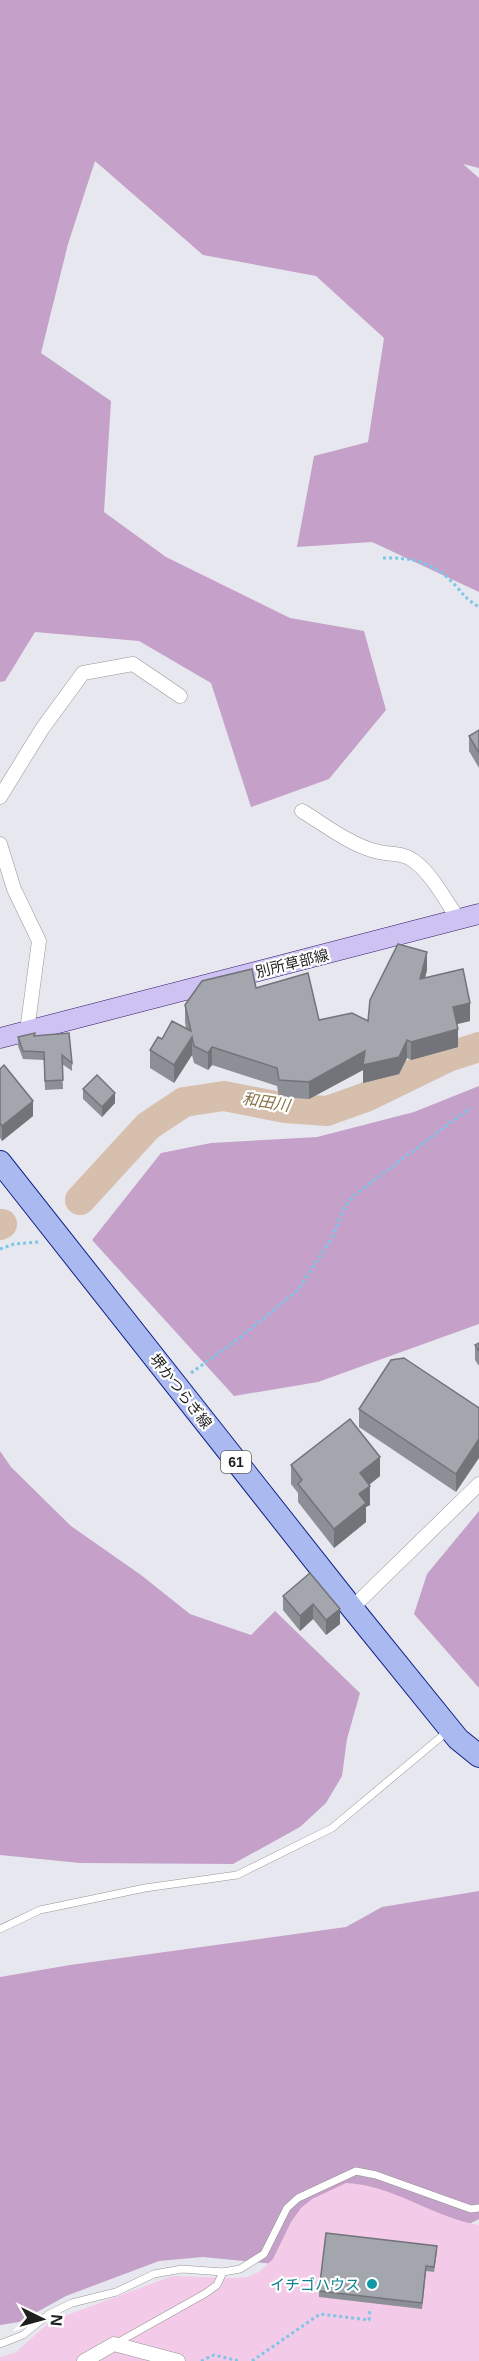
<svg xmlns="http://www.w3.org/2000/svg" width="479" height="2361" font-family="Arial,'Noto Sans JP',sans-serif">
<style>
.forest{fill:#c5a1c9}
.park{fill:#f3cae7}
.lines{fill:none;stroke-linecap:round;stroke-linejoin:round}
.river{stroke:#d7bfad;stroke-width:30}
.lane-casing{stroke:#969696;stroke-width:8}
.street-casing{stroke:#969696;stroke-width:15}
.secondary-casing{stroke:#2f1369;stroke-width:21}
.primary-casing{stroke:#132187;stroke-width:24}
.path{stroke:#7ec6e8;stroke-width:3;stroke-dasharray:3 3;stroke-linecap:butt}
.lane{stroke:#fff;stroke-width:7}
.street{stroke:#fff;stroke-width:14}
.secondary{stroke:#cec2f2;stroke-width:20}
.primary{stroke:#aab9f0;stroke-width:22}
.wall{fill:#8c8f95}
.shaded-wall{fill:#727479}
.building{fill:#a3a6ad;stroke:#727479;stroke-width:1.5}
.culture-dot{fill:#0f9aa8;stroke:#fff;stroke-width:2}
.labels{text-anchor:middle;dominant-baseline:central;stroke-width:4.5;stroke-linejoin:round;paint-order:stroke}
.shield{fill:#fff;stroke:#626262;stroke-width:1.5}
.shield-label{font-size:14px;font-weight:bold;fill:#1f1f1f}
.street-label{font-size:15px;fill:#1f1f1f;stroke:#fff}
.culture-label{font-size:15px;fill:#0d838f;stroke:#fff;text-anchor:end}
.water-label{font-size:16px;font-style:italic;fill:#867449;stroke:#fff}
</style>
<rect width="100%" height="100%" fill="#e7e8ef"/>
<g class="forest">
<path d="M0,0H479V168L463,164L479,178V592L372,542L297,547L314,456L368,442L384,338L316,276L203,255L95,161L68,244L41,353L111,401L104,512L166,557L290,618L364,631L386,710L329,779L251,807L211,683L139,641L35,632L5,681L0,682Z"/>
<path d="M479,1086V1324L318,1382L234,1396L92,1240L161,1153L211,1143L317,1137L414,1112Z"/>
<path d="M0,1451L11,1467L71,1526L141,1575L190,1614L251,1635L275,1611L360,1693L347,1739L342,1776L326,1803L300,1827L233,1864L80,1863L0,1855Z"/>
<path d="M479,1511V1688L414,1614L427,1574Z"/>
<path d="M479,1891V2219L447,2235L304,2267L203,2257L159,2261L66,2296L19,2322L0,2325V1977L70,1965L346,1927L382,1907Z"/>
</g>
<path class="park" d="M346,2183C394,2185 431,2217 479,2225V2361H0V2357L16,2352L51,2321L172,2276L233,2278L248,2277L259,2272L273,2259L291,2222L301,2208L312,2199Z"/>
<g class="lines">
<g class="river">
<path d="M80,1200L148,1126L184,1102L224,1096L285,1108L327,1111L366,1097L448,1057L479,1047"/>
<path d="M0,1225L2,1224"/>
</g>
<g class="lane-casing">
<g id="lane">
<path d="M0,1929L40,1910L145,1888L237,1875L332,1828L448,1731"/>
<path d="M0,2344L23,2335L49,2314L72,2303L116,2292L154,2274L182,2269L223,2272L240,2269L264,2254L287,2208L298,2198L356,2171L376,2175L471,2209L479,2208"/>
<path d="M115,2344L206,2293L217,2285L223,2272"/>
</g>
</g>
<g class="street-casing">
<g id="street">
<path d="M0,797L42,729L83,673L133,664L180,696"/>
<path d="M302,811C325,825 349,844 375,851C388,855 403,852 414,861C433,875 445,900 459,920"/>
<path d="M0,844L14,889L39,941L27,1031"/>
<path d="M352,1608L479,1484"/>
<path d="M84,2361L114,2344L178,2361"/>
</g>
</g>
<g class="secondary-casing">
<path id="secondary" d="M0,1038L479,914"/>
</g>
<g class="primary-casing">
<path id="primary" d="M0,1162L352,1608L458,1739L479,1756"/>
</g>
<g class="path">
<path d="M383,558C409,557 433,562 452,582C464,594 463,597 479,607"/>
<path d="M0,1249L14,1244L39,1242"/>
<path d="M191,1373L241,1337L298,1290L332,1238L345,1206L357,1193L470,1108"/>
<path d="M201,2361L214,2355L239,2361"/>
<path d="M252,2361L320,2314L369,2320L370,2308"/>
</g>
<use href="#lane" class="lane"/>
<use href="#street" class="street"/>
<use href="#secondary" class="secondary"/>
<use href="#primary" class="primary"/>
</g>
<g class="wall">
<path d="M479,730V768L469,751V736Z"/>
<path d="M427,970L425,978L470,1021L457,1024L458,1047L411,1060L407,1058L399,1074L363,1083V1070L309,1099L279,1097L277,1086L212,1065L208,1070L194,1063L192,1055L174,1083L150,1068V1050L162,1039L186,1029L185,1022V1005L256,988L319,1020L368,1021Z"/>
<path d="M35,1036L72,1063V1071L62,1064L63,1089L45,1090L44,1060L23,1059L18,1046V1037Z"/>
<path d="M0,1069L33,1116L2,1141L0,1138Z"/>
<path d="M83,1089L115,1103L102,1117L83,1099Z"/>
<path d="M479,1343V1366L475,1360V1345Z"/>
<path d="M479,1408L456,1492L359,1427V1409Z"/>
<path d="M291,1465L380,1476L369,1485L370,1505L366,1507V1522L334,1548L298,1502V1493L291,1484Z"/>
<path d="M310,1573L340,1624L326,1635L313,1619L300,1631L283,1610V1596Z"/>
<path d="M437,2251L434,2272L426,2271L422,2309L319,2297V2291Z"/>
</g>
<g class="shaded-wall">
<path d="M427,952V970L420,997V979Z"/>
<path d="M470,1003V1021L453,1025V1007Z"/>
<path d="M458,1029V1047L411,1060V1042Z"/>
<path d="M192,1037V1055L174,1083V1065Z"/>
<path d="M407,1040V1058L399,1074L363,1083V1070L309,1099V1082L365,1051Z"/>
<path d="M212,1047V1065L208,1070V1053Z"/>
<path d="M115,1093V1103L102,1117V1107Z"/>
<path d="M33,1101V1116L2,1141V1126Z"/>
<path d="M479,1439V1458L456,1492V1474Z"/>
<path d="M380,1457V1476L360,1492V1473Z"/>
<path d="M370,1486V1505L366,1507V1522L334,1548V1529L359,1494Z"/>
<path d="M313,1604V1619L300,1631V1616Z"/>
<path d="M340,1609V1624L326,1635V1620Z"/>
</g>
<g class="building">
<path d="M479,730V753L469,736Z"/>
<path d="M398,944L427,952L420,979L463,969L470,1003L453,1007L458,1029L411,1042L407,1040L399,1057L363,1065L365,1051L309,1082L279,1080L277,1068L212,1047L208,1053L194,1046L192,1037L174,1065L150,1050L158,1037L162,1039L172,1021L191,1031L185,1005L202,981L252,969L256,988L308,973L319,1020L352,1013L368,1021L370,1000Z"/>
<path d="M35,1033L34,1036L69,1033L72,1063L62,1055L63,1080L45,1081L44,1052L23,1051L18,1037Z"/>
<path d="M4,1065L33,1101L2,1126L0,1123V1069Z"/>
<path d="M97,1075L115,1093L102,1107L83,1089Z"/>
<path d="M479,1343V1351L475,1345Z"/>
<path d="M404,1358L479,1408V1439L456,1474L359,1409L391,1360Z"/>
<path d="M350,1419L380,1457L360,1473L370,1486L359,1494L366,1503L334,1529L298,1484L302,1480L291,1465Z"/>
<path d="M310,1573L340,1609L326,1620L313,1604L300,1616L283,1596Z"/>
<path d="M326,2233L437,2246L434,2267L426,2266L422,2303L319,2291Z"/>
</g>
<circle class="culture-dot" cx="372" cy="2284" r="6"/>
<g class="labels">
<rect class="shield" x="221" y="1451" width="30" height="22" rx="4.5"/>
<g class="shield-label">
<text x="236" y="1462">61</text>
</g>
<g class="street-label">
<text transform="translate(292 963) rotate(-14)">別所草部線</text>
<text transform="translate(181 1391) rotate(52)">堺かつらぎ線</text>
</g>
<g class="culture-label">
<text x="360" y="2284">イチゴハウス</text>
</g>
<g class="water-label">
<text transform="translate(266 1102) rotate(9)">和田川</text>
</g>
</g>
<g transform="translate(42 2319) rotate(95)" stroke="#ffffff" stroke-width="4.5" paint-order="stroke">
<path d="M0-4.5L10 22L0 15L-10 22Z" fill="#1f1f1f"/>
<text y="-9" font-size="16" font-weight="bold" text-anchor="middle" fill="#1f1f1f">N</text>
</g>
</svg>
